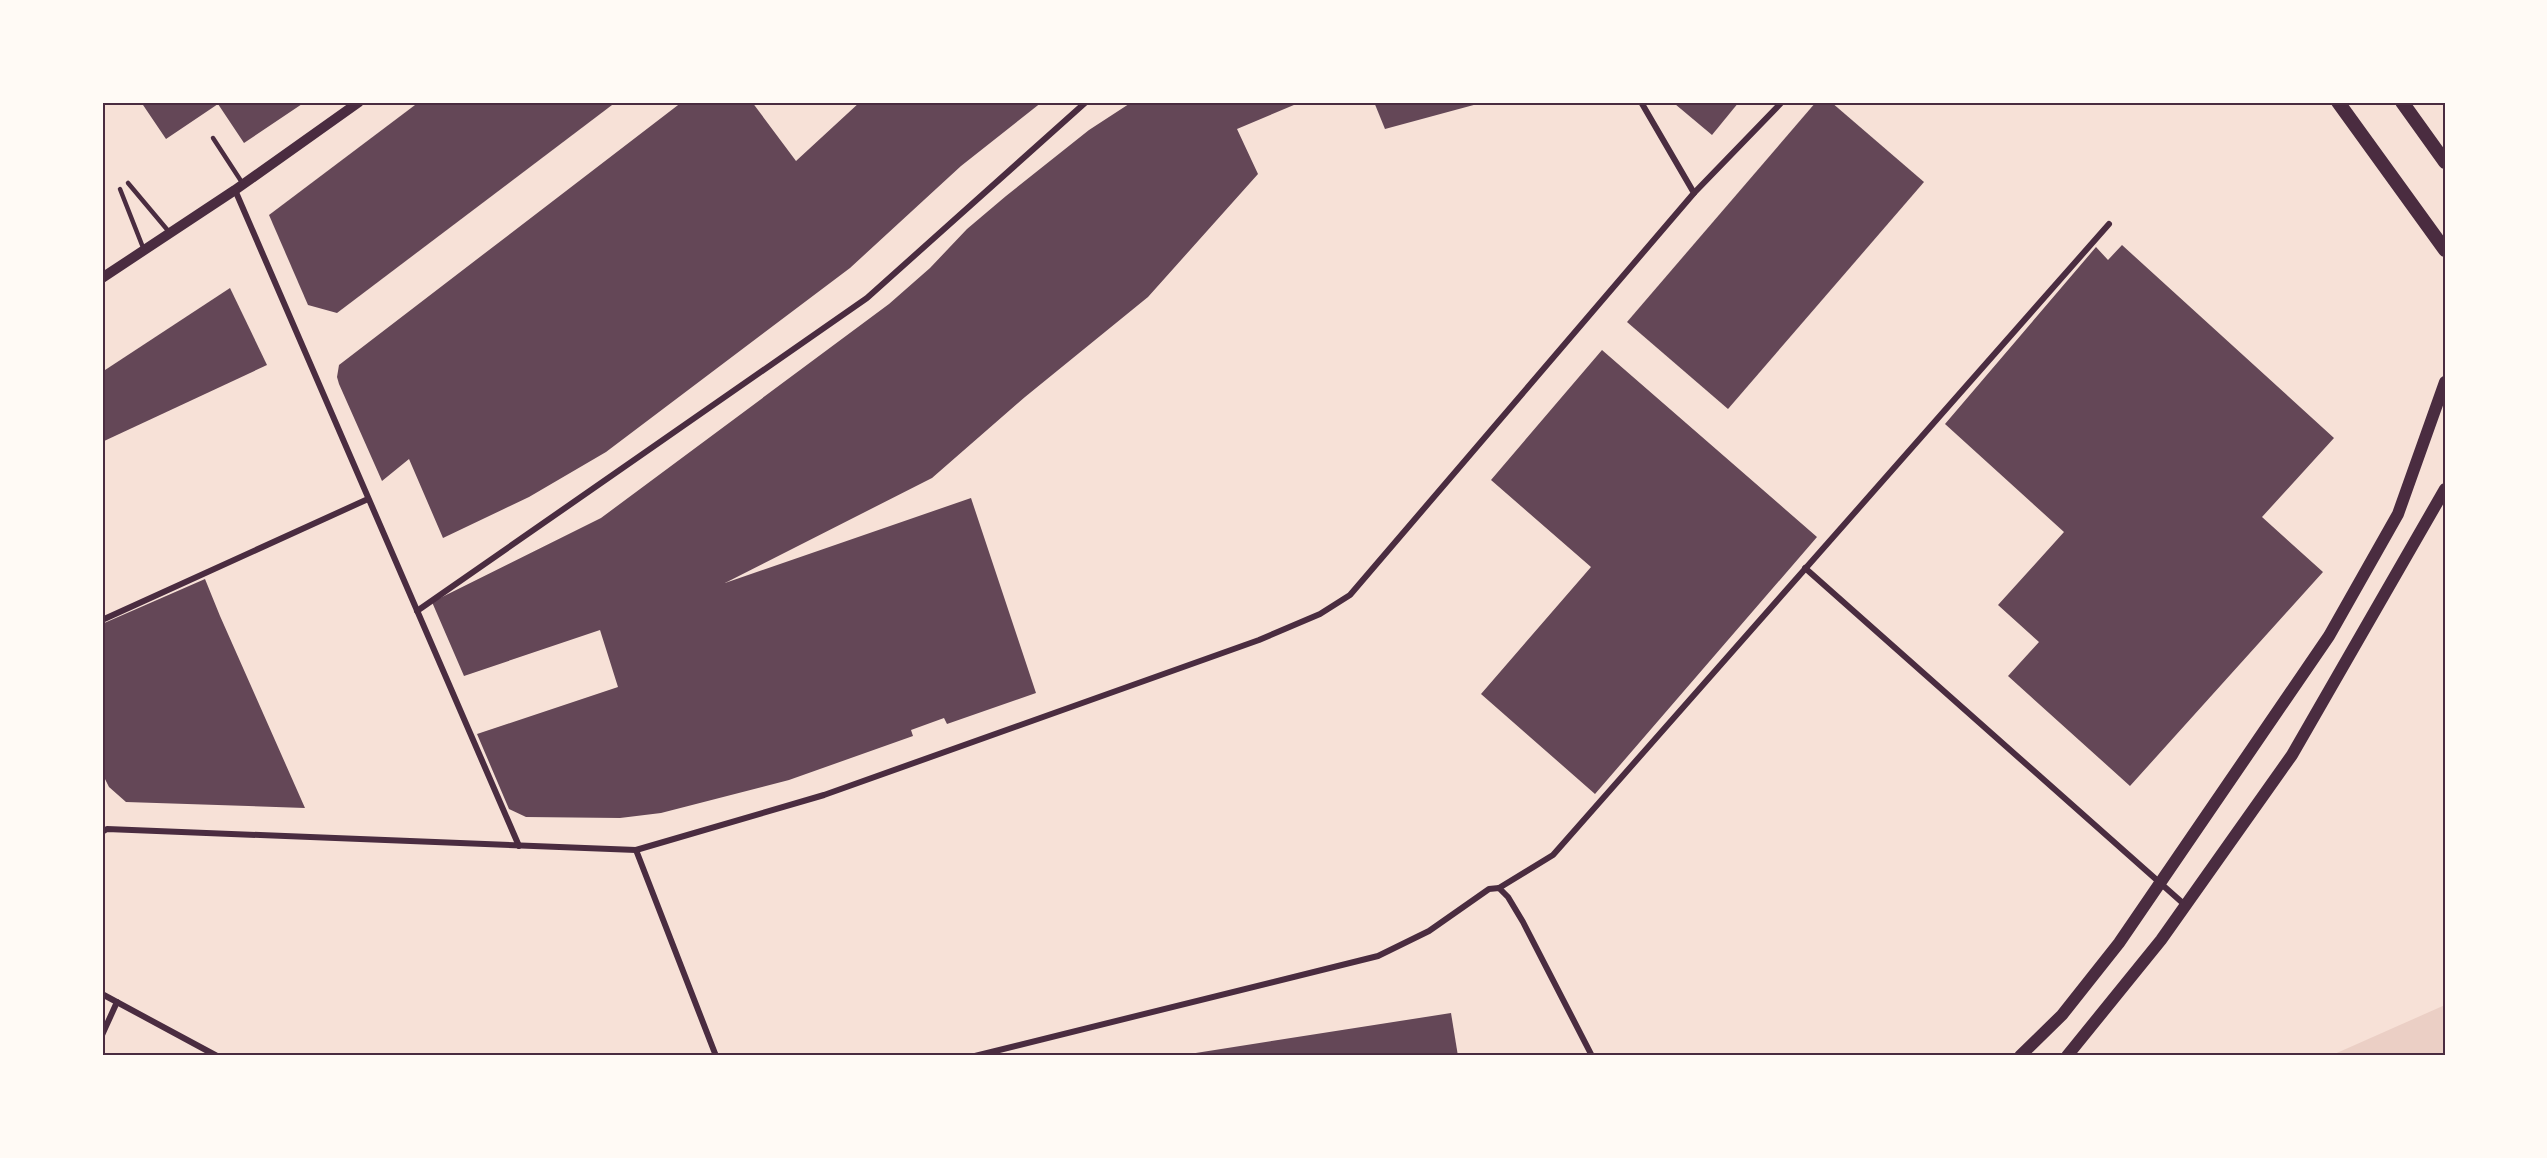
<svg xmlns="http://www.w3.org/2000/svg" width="2547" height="1158" font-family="'Source Sans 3',sans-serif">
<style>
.green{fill:#ebcfc5}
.building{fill:#644757}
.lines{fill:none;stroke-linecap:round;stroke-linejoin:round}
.service{stroke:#4a2c40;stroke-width:4.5}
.minor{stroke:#4a2c40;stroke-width:6}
.tertiary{stroke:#4a2c40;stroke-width:10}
.secondary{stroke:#4a2c40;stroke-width:12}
.primary{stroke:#4a2c40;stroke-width:14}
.neatline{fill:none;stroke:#4a2c40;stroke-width:2}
</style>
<rect width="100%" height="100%" fill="#f7e1d7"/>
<path class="green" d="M2445,1005V1056H2330Z"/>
<g class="building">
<path d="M141,102H305L244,143L218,104L166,139Z"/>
<path d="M419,102H616L337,313L308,305L269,215Z"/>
<path d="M682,102H752L796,161L860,102H1042L961,166L850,268L606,452L529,497L443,538L409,459L382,481L339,384L337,377L339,365Z"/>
<path d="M1132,102H1301L1237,129L1258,174L1148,297L1025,397L932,478L725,583L971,498L1036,693L947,724L944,718L911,730L913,736L789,780L661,813L620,818L526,817L509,809L477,734L618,687L600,630L464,676L432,602L601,518L889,304L930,268L967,229L1006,196L1089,130Z"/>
<path d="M1374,102H1481V103L1385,129Z"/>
<path d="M1677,102H1739L1712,135L1675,104Z"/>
<path d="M1816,102H1831L1924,182L1728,409L1627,322Z"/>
<path d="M2122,245L2334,438L2262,517L2323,572L2130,786L2008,676L2039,642L1998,605L2064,532L1945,424L2096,247L2108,260Z"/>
<path d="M230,288L267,365L102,442V372Z"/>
<path d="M1602,350L1817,537L1595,794L1481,694L1591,567L1491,480Z"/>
<path d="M205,579L220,616L305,808L126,802L109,787L102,773V624Z"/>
<path d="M1451,1013L1458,1056H1183V1055Z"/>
</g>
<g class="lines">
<g class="service">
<path d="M213,138L243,184"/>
<path d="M128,183L170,233"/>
<path d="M120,189L144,250"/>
</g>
<g class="minor">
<path d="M1641,102L1694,193"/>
<path d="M235,190L519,846"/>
<path d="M1805,568L2185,905"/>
<path d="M417,611L867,298L1086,102"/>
<path d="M102,620L368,499"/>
<path d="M102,832L107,829L636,850L824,795L1259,640L1320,614L1350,595L1694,193L1782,102"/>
<path d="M636,850L716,1056"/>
<path d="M1499,888L1553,855L2109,224"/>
<path d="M102,994L217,1056"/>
<path d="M102,1035L117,1002"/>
<path d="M975,1056L1378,956L1429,931L1489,889L1499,888L1508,897L1523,922L1592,1056"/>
</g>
<path class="tertiary" d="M102,278L235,190L359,102"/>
<g class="secondary">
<path d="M2020,1056L2062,1015L2119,943L2329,636L2398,514L2445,382"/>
<path d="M2067,1056L2161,940L2292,755L2445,489"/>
</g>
<g class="primary">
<path d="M2338,102L2445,250"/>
<path d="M2402,102L2445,162"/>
</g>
</g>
<rect width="2547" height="1158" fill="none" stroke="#fffaf5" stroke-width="207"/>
<rect x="104" y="104" width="2340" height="950" class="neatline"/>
</svg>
